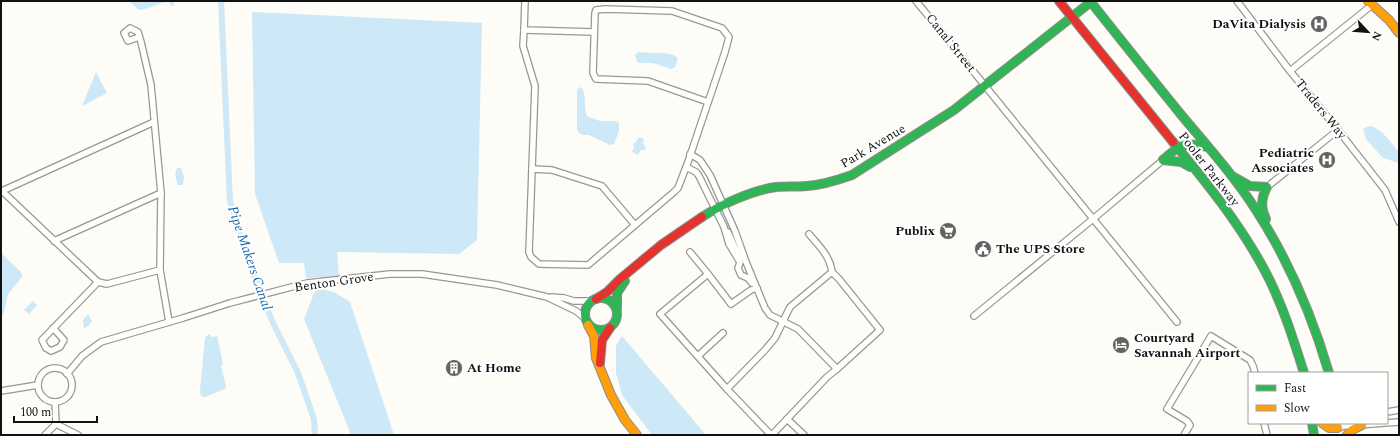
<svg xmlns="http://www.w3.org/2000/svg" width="1400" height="436" font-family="Spectral,serif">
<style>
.water{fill:#cde8f7}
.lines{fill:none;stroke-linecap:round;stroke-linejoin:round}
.canal{stroke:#cde8f7;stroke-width:6}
.street-casing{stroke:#979795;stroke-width:8}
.fast-casing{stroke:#8e8d8b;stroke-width:10}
.slow-casing{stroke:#8e8d8b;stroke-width:10}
.jam-casing{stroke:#8e8d8b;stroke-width:10}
.street{stroke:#fffffe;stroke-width:5.5}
.fast{stroke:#30b455;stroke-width:8}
.slow{stroke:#ff9f0a;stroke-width:8}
.jam{stroke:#e5322d;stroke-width:8}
.labels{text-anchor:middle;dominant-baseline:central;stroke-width:4;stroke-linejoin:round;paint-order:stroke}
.poi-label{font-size:13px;font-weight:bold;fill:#111;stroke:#fff;text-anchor:end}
.street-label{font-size:13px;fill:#111;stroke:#fff}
.water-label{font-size:14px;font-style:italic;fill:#1768a6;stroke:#fff}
</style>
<rect width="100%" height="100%" fill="#fdfcf7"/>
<g class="water">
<path d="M129,1H174L173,7L168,1L145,9L139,10Z"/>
<path d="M252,12L482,23L477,240L459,254L337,252L339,276L306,278L304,263H279L255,194Z"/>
<path d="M638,52C650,54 669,50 678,58L675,67L671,69L653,63H641L637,62L635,55Z"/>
<path d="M96,72L107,93L82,106Z"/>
<path d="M580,87L582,88C587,96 583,107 587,116L600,121H615L619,123V131L614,144L610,145L589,135H583L579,133L577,129V90Z"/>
<path d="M1369,126C1381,127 1391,143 1399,152V163L1383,158L1366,139L1363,129Z"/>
<path d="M639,137L644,139L643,144L646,147L645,150H641L638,155L632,152L634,147L633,145L634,143L636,142Z"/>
<path d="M177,168H181L184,177L183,185H178C176,180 174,173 177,168Z"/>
<path d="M1,253L21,272L22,277L8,294L4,312L1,318Z"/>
<path d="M316,288L334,292L350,302L394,435H350V432L304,319Z"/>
<path d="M33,301L37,305L29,314L24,310Z"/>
<path d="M88,314L92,321L90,324L84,329L83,320Z"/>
<path d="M209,334L212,337L217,336L223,364L221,366L226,386L225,389L205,397L201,396L200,390L205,338Z"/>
<path d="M622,336L706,435H652L622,395L616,373V346Z"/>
</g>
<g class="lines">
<path class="canal" d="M221,1L230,201L248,260L273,323L298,373L314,419L315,435"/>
<g class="street-casing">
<g id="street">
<path d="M525,1L524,30L594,32"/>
<path d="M916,1L1177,322"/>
<path d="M1237,1L1290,71L1338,130L1385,190L1399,222"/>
<path d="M524,30L523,46L535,86L529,252L531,257L539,264L588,265L674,192L678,188L688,162L725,52L729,37L722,28L672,11L605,9L596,10L595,13L593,73L596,79L648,81L708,102"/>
<path d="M139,37L128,41L124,33L130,28L138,32L141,42L151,85L161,193L160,270L169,322"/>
<path d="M1290,71L1372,5"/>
<path d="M690,154L700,160L710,175L735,231L746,262L765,308L770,315L798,329L837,369L880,330L839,279L832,272L790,307L775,338L765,350L727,389L771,435"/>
<path d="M686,167L696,172L699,176L724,227L729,244L740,262L738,268L741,275L748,278L752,283"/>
<path d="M532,169L552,170L602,186L635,225"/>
<path d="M1267,187L1338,130"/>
<path d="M1,190L98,282L107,284L160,270"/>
<path d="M2,191L154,122"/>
<path d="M728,232L740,259"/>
<path d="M809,234C819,246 830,256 832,272"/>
<path d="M54,241L161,193"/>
<path d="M690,252L708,274"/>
<path d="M551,297L564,298L574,301H592"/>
<path d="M974,316L1093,219L1163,160"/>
<path d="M53,328L64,340L60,347L51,351L46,348L42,340L98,282"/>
<path d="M698,356L723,333"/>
<circle cx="55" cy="385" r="17"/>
<path d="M67,374L82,356L101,342L183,318L230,303L307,283L390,274H422L497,285L547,297L576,311L586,319"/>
<path d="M727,389L660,314L708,274L731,304L751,290L757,288"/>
<path d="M1,391L38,385"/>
<path d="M1387,412L1399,410"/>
<path d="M787,419L804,435"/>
<path d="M1264,423L1267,435"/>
<path d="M56,424L78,435"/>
<path d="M1338,428L1344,426L1399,422"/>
<path d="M45,435L56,424L55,402"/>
<path d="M772,435L827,377L837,369"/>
<path d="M1184,435L1190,425L1187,421L1167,409L1211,336L1250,360L1253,366L1255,373"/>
</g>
</g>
<g class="fast-casing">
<g id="fast">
<path d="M1090,1C1121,40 1152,79 1183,117C1208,147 1235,177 1256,210C1289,261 1312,315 1329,373"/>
<path d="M1173,142C1206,182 1240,224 1265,271C1282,303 1293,338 1304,373"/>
<path d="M1163,160C1179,145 1185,141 1207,147"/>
<path d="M1163,160L1181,162L1190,167"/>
<path d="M1234,177L1250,186L1267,187C1261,198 1260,208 1266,219"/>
<path d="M702,217C722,204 753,190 776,187C786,186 797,187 807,186C822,185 838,180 852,175L954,110L1092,1"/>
<circle cx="601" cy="314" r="16"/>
<path d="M617,308V293L625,281"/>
<path d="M1312,423L1314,435"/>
</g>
</g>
<g class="slow-casing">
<g id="slow">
<path d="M1368,1L1389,20L1399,33"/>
<path d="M588,325L594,336L596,358L611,395L625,420L637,435"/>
<path d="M1322,423L1329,428H1338"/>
<path d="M1347,435L1352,430L1362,425"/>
</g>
</g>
<g class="jam-casing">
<g id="jam">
<path d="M1059,1L1173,142"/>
<path d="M596,299L607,292L620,279L661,245L702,217"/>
<path d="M600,363L602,340L610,328"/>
</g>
</g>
<use href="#street" class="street"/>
<use href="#fast" class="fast"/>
<use href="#slow" class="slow"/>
<use href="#jam" class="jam"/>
</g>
<defs>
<g id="hospital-disc" transform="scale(0.9)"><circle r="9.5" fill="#646362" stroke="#fff"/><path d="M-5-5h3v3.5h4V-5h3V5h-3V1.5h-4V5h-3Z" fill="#fff"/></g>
<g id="supermarket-disc" transform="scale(0.9)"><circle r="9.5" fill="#646362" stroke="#fff"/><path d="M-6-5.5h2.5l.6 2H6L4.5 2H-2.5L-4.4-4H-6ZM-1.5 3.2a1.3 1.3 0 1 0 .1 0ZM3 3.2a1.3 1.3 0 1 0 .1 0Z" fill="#fff"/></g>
<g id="civic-disc" transform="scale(0.9)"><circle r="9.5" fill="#646362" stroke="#fff"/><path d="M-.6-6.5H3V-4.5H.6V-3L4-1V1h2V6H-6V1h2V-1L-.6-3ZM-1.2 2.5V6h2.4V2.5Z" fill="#fff"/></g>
<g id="hotel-disc" transform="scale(0.9)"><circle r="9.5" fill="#646362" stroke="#fff"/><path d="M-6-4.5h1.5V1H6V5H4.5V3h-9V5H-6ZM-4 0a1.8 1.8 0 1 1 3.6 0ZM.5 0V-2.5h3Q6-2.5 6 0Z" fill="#fff"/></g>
<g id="building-disc" transform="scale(0.9)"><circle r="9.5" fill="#646362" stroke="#fff"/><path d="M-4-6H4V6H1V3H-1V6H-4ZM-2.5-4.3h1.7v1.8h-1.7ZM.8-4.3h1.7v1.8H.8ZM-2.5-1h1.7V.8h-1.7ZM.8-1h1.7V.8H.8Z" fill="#fff"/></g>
</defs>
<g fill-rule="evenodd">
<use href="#hospital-disc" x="1319" y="24"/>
<use href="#hospital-disc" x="1327" y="160"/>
<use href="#supermarket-disc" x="948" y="231"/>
<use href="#civic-disc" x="983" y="249"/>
<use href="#hotel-disc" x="1121" y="345"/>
<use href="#building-disc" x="454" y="368"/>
</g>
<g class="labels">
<g class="poi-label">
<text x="1306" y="24">DaVita Dialysis</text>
<text x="1314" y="153">Pediatric<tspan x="1314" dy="15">Associates</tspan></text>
<text x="935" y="231">Publix</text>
<text x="996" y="249" text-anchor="start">The UPS Store</text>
<text x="1134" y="338" text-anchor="start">Courtyard<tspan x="1134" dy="15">Savannah Airport</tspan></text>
<text x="467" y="368" text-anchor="start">At Home</text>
</g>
<g class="street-label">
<text transform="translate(951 43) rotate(51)">Canal Street</text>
<text transform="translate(1321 109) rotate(51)">Traders Way</text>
<text transform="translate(873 146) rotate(-31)">Park Avenue</text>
<text transform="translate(1209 169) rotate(52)">Pooler Parkway</text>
<text transform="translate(334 282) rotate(-8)">Benton Grove</text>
</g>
<g class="water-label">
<text transform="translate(250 258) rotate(71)">Pipe Makers Canal</text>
</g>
</g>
<rect width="1400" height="436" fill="none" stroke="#111111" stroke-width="4"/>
<rect x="1248" y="372" width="140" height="52" fill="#ffffff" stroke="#a0a0a0"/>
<rect x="1256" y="385" width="20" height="6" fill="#30b455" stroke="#a0a0a0"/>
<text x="1284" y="392" font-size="12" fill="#111111">Fast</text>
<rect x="1256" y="405" width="20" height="6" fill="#ff9f0a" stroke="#a0a0a0"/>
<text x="1284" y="412" font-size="12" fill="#111111">Slow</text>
<g transform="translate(1368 32) rotate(116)" stroke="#ffffff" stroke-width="3" paint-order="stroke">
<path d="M0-3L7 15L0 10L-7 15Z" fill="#111111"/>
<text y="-6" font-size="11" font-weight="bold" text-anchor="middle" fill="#111111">N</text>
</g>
<path d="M14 416v6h83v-6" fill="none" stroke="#111111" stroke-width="2"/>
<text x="20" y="416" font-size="12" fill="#111111" stroke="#ffffff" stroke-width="3" paint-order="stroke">100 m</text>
</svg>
